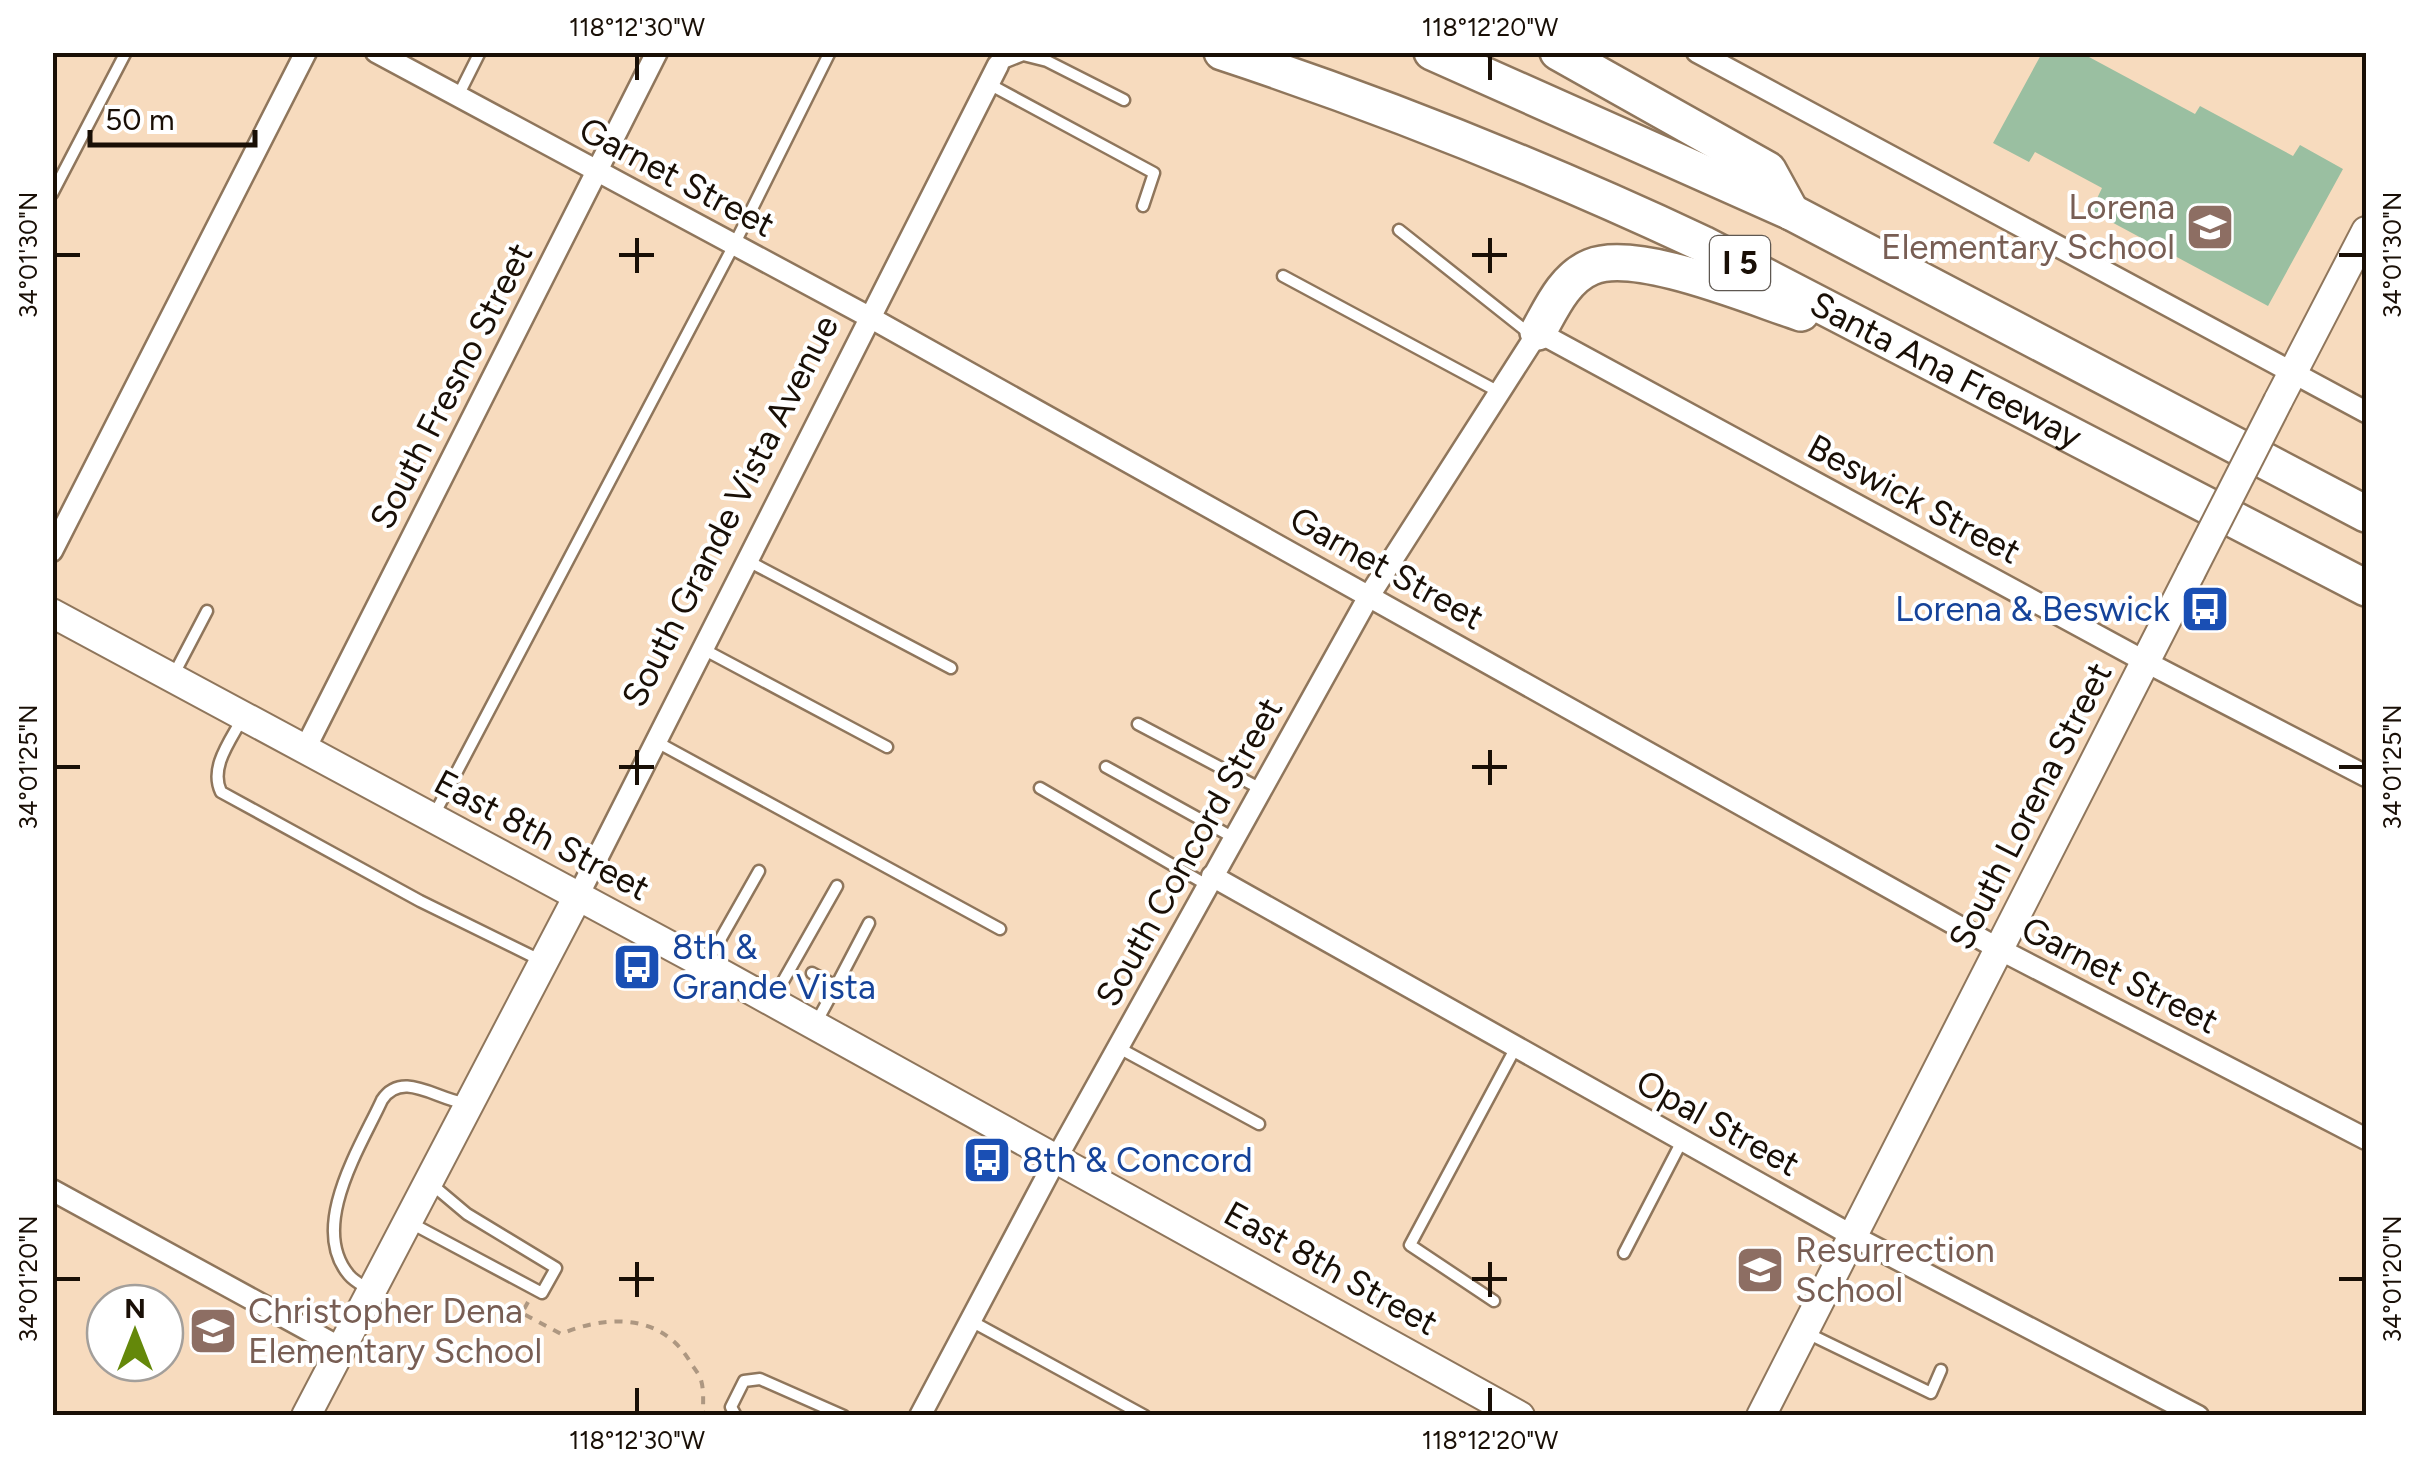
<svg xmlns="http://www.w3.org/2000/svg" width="2419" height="1468" font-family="Figtree,sans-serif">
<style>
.green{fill:#9abfa1}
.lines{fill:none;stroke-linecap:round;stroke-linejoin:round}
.lane-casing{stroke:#8f765c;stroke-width:15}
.street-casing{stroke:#8f765c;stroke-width:25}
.secondary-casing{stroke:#8f765c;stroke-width:32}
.highway-casing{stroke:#8f765c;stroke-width:40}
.path{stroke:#ad9781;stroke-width:4;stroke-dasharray:8 8;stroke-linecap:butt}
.lane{stroke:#fff;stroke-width:10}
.street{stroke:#fff;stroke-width:20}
.secondary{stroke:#fff;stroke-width:28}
.highway{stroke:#fff;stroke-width:35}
.secondary-bridge-casing{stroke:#8f765c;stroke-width:32;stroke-linecap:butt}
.secondary-bridge{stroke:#fff;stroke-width:28}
.ticks{fill:none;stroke:#190f06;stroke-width:4}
.labels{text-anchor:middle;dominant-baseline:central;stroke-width:8;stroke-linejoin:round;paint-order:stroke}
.shield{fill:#fff;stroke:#5e5751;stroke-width:2.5}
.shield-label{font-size:32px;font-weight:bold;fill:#190f06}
.street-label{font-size:35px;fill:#190f06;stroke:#fff}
.education-label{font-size:35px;fill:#785e54;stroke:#fff;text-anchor:start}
.transit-label{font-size:35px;fill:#164399;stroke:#fff;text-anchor:start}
.neatline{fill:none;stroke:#190f06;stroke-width:4}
.ticks-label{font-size:25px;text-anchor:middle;fill:#190f06}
</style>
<rect width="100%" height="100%" fill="#f7dbbe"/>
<path class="green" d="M2042,53H2091L2089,57L2195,114L2200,106L2293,156L2300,145L2343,169L2268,306L2091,211L2102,188L2035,152L2029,162L1993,143Z"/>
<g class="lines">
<g class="lane-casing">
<g id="lane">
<path d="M998,65L1023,55L1047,61L1124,100"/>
<path d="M989,84L1154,173L1143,206"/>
<path d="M458,96L480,52"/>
<path d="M52,194L126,52"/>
<path d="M1399,230L1530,334"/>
<path d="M1283,276L1499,392"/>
<path d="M748,561L951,668"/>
<path d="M703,649L887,747"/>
<path d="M173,676L207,611"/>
<path d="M243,717C231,740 209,767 221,792L420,901L540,960"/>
<path d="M1138,724L1261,789"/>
<path d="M655,741L1000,929"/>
<path d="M1106,767L1234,838"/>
<path d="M1040,788L1207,885"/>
<path d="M433,817L734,245L830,52"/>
<path d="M708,961L759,871"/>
<path d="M812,973L836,986L816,1023"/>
<path d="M836,986L869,923"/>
<path d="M773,999L837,886"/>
<path d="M1119,1048L1259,1124"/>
<path d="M409,1222L542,1293L556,1268L467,1214L429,1182"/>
<path d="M1624,1253L1682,1141"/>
<path d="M368,1289C362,1285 354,1281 349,1275C308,1227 361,1146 382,1100C402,1070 436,1099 464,1103"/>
<path d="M1494,1301L1410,1245L1516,1047"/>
<path d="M971,1321L1145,1416"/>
<path d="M1805,1332L1931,1393L1941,1370"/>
<path d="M736,1416L731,1407L744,1381L760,1379L844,1416"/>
</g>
</g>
<g class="street-casing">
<g id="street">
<path d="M376,52L871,318L1999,949L2366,1139"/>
<path d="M1697,52L2366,412"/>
<path d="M52,551L306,52"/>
<path d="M305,749L657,52"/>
<path d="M1212,876L1853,1236L2198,1416"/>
<path d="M578,896L998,65"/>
<path d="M52,1190L341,1348"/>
<path d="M920,1416L1056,1159L1369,596L1538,332L2146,662L2366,776"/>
</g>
</g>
<g class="secondary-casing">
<g id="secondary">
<path d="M2278,401L2366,231"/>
<path d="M52,613L706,965L1520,1416"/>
<path d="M306,1416L578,896"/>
<path d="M1761,1416L2191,572"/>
</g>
</g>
<g class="highway-casing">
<g id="highway">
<path id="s1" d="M1222,52C1386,106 1547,171 1703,244L2366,588"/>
<path d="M1432,52L1791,212L2366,514"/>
<path d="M1558,52L1768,170L1791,212"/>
<path d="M1538,332C1551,309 1564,278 1591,267C1636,248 1752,297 1801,313"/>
</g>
</g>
<path class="path" d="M528,1302L522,1313L561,1334C606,1315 660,1313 689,1360C692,1366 699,1373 701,1380C704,1390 703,1403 703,1412L709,1416"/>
<use href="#lane" class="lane"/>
<use href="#street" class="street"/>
<use href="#secondary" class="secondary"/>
<use href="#highway" class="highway"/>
<g class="secondary-bridge-casing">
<path id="secondary-bridge" d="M2191,572L2278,401"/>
</g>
<use href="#secondary-bridge" class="secondary-bridge"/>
</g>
<path class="ticks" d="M637,55V80M1490,55V80M637,238V273M1490,238V273M55,255H80M619,255H654M1472,255H1507M2339,255H2364M637,750V785M1490,750V785M55,767H80M619,767H654M1472,767H1507M2339,767H2364M637,1262V1297M1490,1262V1297M55,1279H80M619,1279H654M1472,1279H1507M2339,1279H2364M637,1388V1413M1490,1388V1413"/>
<defs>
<g id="school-square" transform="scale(2.5)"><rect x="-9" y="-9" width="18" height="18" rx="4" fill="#8d6e63" stroke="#fff"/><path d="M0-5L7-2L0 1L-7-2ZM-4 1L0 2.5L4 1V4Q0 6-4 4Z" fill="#fff"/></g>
<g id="bus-square" transform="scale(2.5)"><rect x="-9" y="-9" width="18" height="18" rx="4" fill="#1a4fb4" stroke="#fff"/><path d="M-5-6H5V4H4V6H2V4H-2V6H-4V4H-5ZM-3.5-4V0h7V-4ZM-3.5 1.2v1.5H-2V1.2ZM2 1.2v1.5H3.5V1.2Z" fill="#fff"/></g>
</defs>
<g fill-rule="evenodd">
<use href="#school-square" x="2210" y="227"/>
<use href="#bus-square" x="2205" y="609"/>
<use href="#bus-square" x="637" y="967"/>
<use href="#bus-square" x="987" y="1160"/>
<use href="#school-square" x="1760" y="1270"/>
<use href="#school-square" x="213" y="1331"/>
</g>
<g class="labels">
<rect class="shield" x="1710" y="236" width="60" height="54" rx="8"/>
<g class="shield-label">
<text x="1740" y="263">I 5</text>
</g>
<g class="street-label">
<text transform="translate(677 177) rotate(28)">Garnet Street</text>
<text stroke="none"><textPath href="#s1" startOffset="792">Santa Ana Freeway</textPath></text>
<text transform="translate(451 386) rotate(-63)">South Fresno Street</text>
<text transform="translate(1914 499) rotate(28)">Beswick Street</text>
<text transform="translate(730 511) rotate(-63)">South Grande Vista Avenue</text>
<text transform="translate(1387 568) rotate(29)">Garnet Street</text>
<text transform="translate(2030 806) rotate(-63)">South Lorena Street</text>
<text transform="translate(542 835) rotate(28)">East 8th Street</text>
<text transform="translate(1189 852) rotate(-61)">South Concord Street</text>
<text transform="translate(2120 975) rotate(27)">Garnet Street</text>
<text transform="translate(1718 1123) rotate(29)">Opal Street</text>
<text transform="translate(1331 1268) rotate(29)">East 8th Street</text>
</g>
<g class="education-label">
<text x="2175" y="207" text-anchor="end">Lorena<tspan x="2175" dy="40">Elementary School</tspan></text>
<text x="1795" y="1250">Resurrection<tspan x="1795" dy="40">School</tspan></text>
<text x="248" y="1311">Christopher Dena<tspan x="248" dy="40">Elementary School</tspan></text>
</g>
<g class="transit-label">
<text x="2170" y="609" text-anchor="end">Lorena &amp; Beswick</text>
<text x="672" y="947">8th &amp;<tspan x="672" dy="40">Grande Vista</tspan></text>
<text x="1022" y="1160">8th &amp; Concord</text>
</g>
</g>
<rect width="2419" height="1468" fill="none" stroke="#ffffff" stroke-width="110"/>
<g transform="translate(135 1333)"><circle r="48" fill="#ffffff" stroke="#a39f9b" stroke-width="2.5"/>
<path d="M0-8L18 38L0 25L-18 38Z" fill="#64880a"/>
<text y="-15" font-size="28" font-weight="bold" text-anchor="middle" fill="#190f06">N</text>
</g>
<path d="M90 130v15h165v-15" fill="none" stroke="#190f06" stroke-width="5"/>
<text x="105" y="130" font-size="30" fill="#190f06" stroke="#ffffff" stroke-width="8" paint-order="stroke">50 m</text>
<rect x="55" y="55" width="2309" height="1358" class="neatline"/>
<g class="ticks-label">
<text x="637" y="36">118°12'30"W</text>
<text x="1490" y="36">118°12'20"W</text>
<text transform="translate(28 255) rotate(-90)" y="9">34°01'30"N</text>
<text transform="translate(2392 255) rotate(-90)" y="9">34°01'30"N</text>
<text transform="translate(28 767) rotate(-90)" y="9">34°01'25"N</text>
<text transform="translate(2392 767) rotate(-90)" y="9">34°01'25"N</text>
<text transform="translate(28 1279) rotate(-90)" y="9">34°01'20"N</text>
<text transform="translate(2392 1279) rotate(-90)" y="9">34°01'20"N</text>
<text x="637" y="1449">118°12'30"W</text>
<text x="1490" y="1449">118°12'20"W</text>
</g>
</svg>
